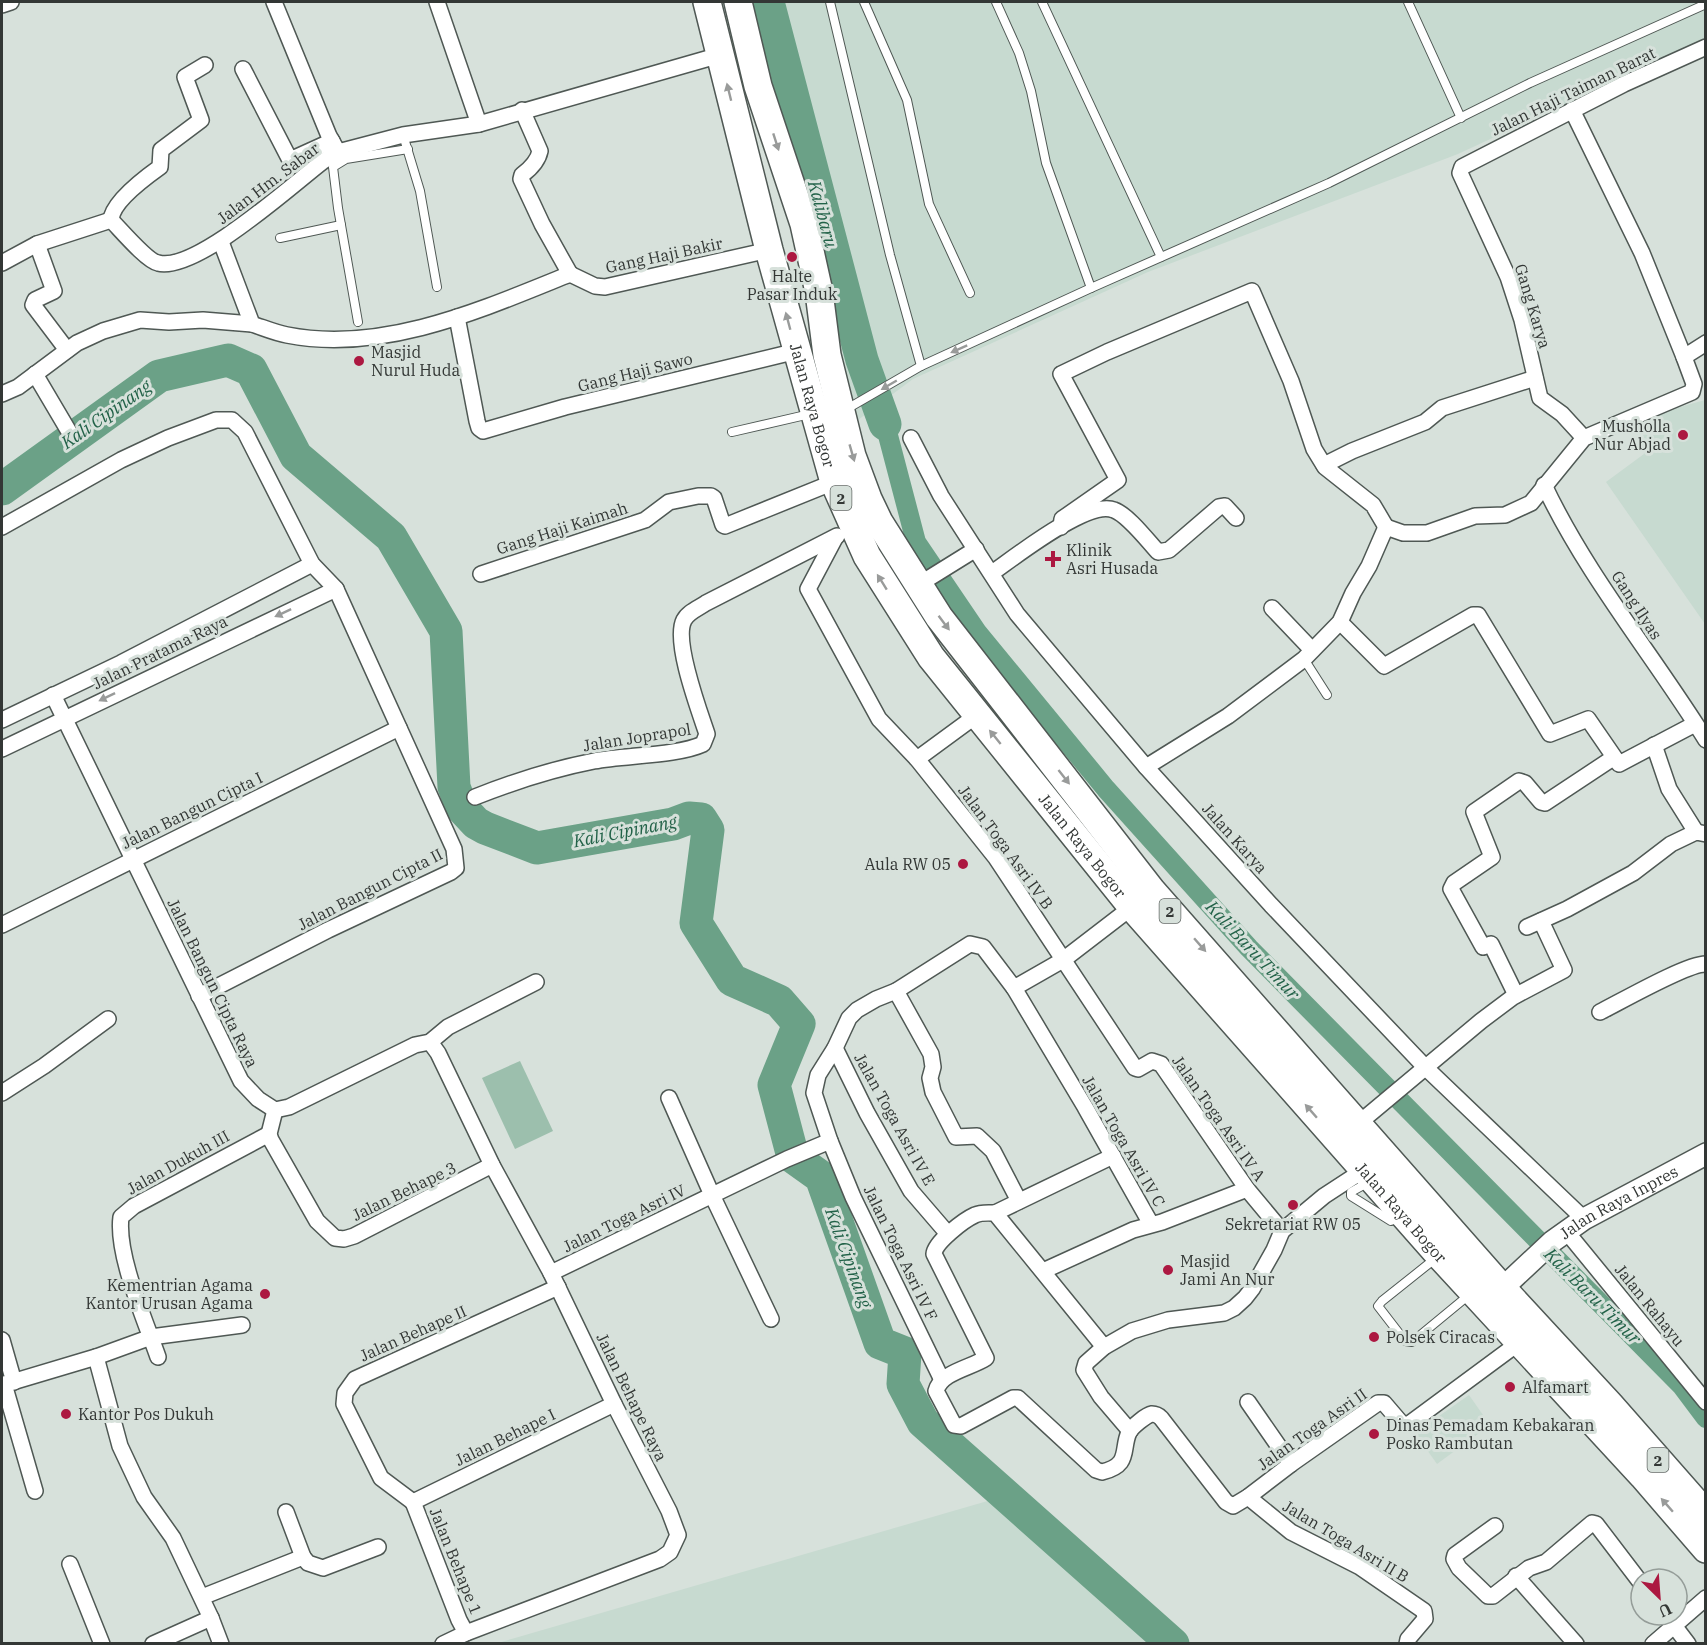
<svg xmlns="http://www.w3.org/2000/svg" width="1707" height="1645" font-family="'IBM Plex Serif',serif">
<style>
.built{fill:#c7dad0}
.green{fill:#9cbfad}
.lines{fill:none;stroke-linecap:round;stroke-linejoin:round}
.canal{stroke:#6ba187;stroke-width:20}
.river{stroke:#6ba187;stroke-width:33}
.lane-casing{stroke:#4f5854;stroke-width:10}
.street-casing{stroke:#4f5854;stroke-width:18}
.secondary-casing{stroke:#4f5854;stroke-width:24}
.highway-casing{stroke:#4f5854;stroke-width:30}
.lane{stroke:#fff;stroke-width:8}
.street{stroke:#fff;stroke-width:15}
.secondary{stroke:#fff;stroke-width:21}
.highway{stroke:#fff;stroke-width:27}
.oneway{fill:#999b9a}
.poi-dot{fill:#ac1841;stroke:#d7e1db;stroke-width:2}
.labels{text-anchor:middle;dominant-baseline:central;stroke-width:6;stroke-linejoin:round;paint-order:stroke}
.shield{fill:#d7e1db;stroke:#646a67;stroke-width:1.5}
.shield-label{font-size:15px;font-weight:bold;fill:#333735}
.street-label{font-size:16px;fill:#333735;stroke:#d7e1db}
.poi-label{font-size:16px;fill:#333735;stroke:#d7e1db;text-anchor:start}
.water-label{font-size:18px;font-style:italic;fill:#226248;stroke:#d7e1db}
</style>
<rect width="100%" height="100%" fill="#d7e1db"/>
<g class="built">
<path d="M754,2H1705L1706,39L1458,154L1148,272L913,379L858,420Z"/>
<path d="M1705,400V624L1606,482L1644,454L1636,422L1669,410Z"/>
<path d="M1469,1395L1490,1425L1437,1464L1415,1433Z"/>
<path d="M991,1500L1094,1560L1162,1643H498Z"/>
</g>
<path class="green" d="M520,1061L553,1131L515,1149L482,1078Z"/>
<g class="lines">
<path class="canal" d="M885,424L916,542L977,632L1106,789L1249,948L1682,1386L1706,1418"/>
<g class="river">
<path d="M768,2L862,360L885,424"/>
<path d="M2,489L159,376L228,360L251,370L296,456L391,537L446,631L454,787L462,808L476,823L485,828L537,848L673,824L689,818L701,819L708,830L696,923L732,980L779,1001L799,1024L774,1085L793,1157L821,1177L880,1343L905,1353L903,1384L923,1422L1173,1644"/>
</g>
<g class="lane-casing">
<g id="lane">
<path d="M830,2L890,255L921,366"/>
<path d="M864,2L907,100L929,204L970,293"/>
<path d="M996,2L1019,53L1031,91L1046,163L1091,288"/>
<path d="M1042,2L1161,257"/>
<path d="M1408,2L1461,118"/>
<path d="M403,135L420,191L437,287"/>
<path d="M280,238L341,225"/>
<path d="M358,322L338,208L333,167L346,159L408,149"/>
<path d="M845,410L921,366L1091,288L1329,183L1530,83L1706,4"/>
<path d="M732,432L810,414"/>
<path d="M1304,659L1327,695"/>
<path d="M1369,1182L1351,1192V1196L1391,1221L1399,1217"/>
<path d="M1436,1258L1382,1301L1378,1306L1405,1341L1412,1342L1469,1295"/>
</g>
</g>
<g class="street-casing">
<g id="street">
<path d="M274,2L329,136L338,152"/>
<path d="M437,2L479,124"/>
<path d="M2,5L11,2"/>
<path d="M243,69L290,160L332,141"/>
<path d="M522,110L540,151C538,161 530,169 522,175L521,179L542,224L570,274"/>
<path d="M111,220C112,202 146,177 160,167L161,150L201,120L185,77L205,65"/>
<path d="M221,242L252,324C264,328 276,333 287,335C383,354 483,309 570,274"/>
<path d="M37,244L54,291L35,300L33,305L67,350"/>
<path d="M2,263L37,244L111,220C120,229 147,261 158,263C195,273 292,185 322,162L338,152L403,135L479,124L720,55"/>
<path d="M570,274L595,286L605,287L769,250"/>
<path d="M457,317L477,421L479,428L483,431L565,407L797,351"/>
<path d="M1684,357L1706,343"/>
<path d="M35,374L71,435"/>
<path d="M2,394L18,387L77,343L103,331L140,320L169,322L203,320L252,324"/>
<path d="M911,438L941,496L1017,614L1146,767L1271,905L1426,1068L1584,1219"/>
<path d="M1584,438L1562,414L1540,398L1522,320L1508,277L1460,173L1462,167L1624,84L1706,47"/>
<path d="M1324,465L1352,451L1425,422L1442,408L1535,378"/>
<path d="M1544,485C1587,576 1653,655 1706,740"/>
<path d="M2,527L121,460L168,438L216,420H232L245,432L312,564L336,589L454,849L456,868L451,872L328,930L199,996"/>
<path d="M1061,527L1062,519L1118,480L1061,374L1107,352L1252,291L1291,381L1314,449L1325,467L1373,505L1386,527"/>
<path d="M835,538L808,589L879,719L917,759L996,858L1135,1068L1138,1069L1152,1061L1161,1064L1247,1189L1282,1231"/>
<path d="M992,573C1015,557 1088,499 1114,510C1128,515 1147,540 1158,552L1169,550L1219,507L1225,506L1236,518"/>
<path d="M481,574L645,520L669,502L698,496H711L714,498L723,525L725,526L834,482"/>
<path d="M918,585L976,549"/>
<path d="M1272,608L1312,650"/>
<path d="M1340,622L1384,666L1473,615H1478L1550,734L1588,719L1619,764L1695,724"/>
<path d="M53,695L241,1081L258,1099L275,1110L289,1107L415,1045L430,1042L448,1027L536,982"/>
<path d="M2,720L121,663L312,564"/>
<path d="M1654,745L1669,789L1696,832"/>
<path d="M2,749L336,589"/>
<path d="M917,759L977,715"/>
<path d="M1146,767L1228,716L1304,659L1340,622L1353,593L1369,566L1386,527L1403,533H1427L1475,516L1505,515L1531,503L1584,438L1692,392L1694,384L1684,357L1642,253L1572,110"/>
<path d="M475,797C513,782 553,769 594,761C624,755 677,756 703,744L707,734C699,710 673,641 684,620C688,612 699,608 706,603L837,536"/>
<path d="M2,925L399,728"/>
<path d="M1527,927L1567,909L1633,873L1671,844L1696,832L1706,834"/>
<path d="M1014,988L1063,960L1132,907"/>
<path d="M896,991L931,1054L933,1067L930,1078L933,1092L956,1137L977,1136L993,1151L1019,1201"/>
<path d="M1516,995L1491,944L1483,947L1451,889L1454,883L1492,857L1474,812L1519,781L1525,783L1541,802L1545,803L1613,758"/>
<path d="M1600,1012C1620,1002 1688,963 1706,964"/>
<path d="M430,1042L438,1053L492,1165L551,1273L614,1404L669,1511L678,1535L670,1552L660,1559L466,1633L443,1644"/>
<path d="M835,1048L867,1113L911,1191L948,1234"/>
<path d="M2,1093L44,1066L108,1019"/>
<path d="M669,1098L712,1195L771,1319"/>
<path d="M275,1110L269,1134L271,1140L317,1221L335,1238L344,1239L354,1236L492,1165"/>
<path d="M1353,1128L1481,1021L1513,997L1564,970L1541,921"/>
<path d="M830,1141L853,1197L942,1380"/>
<path d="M995,1213L1113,1156"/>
<path d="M1566,1231L1706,1402"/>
<path d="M1043,1271L1133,1230L1162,1222L1247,1189"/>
<path d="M551,1273L787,1159L830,1141L814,1093L818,1075L835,1048L849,1018L857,1010L876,999L896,991L970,944L983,947L1014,988L1085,1107L1151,1224"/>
<path d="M2,1340L14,1382"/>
<path d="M1104,1347L995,1213C989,1213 981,1212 975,1215C964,1220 935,1242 934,1254L986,1358C971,1368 941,1372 936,1391L954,1425L961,1426L1013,1398H1018L1096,1470L1102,1472C1131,1465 1121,1450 1129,1432C1132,1427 1146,1415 1152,1414C1156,1414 1158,1415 1161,1418L1226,1502L1233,1506L1248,1497L1291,1464L1378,1403H1384L1402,1424H1409L1524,1339"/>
<path d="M96,1357L151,1337L242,1325"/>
<path d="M158,1357C145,1320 116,1254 121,1217L134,1206L269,1134"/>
<path d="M4,1384L35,1491"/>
<path d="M2,1385L96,1357L120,1446L144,1497L173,1538L211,1618L221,1644"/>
<path d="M1248,1402L1291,1464"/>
<path d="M1130,1431L1101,1397L1084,1370L1086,1363L1104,1347L1132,1331L1168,1320L1224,1313L1234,1308L1245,1298L1252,1289L1274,1250L1282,1231L1324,1196L1370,1166"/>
<path d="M1248,1497L1291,1532L1360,1567L1424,1611L1425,1619L1408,1639L1407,1644"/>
<path d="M413,1502L381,1478L344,1404L345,1393L355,1379L558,1287"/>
<path d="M413,1502L614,1404"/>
<path d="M413,1502L459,1620L466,1633"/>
<path d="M286,1512L303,1557"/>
<path d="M1495,1526L1455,1555L1454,1559L1459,1568L1488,1596H1493L1529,1568L1546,1562L1592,1523L1596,1524L1641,1583"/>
<path d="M70,1564L102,1644"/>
<path d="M1516,1576L1576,1644"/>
<path d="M202,1597L303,1557L308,1563L323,1568L378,1547"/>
<path d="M1666,1615L1688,1644"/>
<path d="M153,1644L211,1618"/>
<path d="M1653,1644L1706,1598"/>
</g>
</g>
<g class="secondary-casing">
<g id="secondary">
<path id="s1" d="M1492,1298L1553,1241L1584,1219L1706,1154"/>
</g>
</g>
<g class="highway-casing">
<g id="highway">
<path id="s2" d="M707,2L769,250L834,482L867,556L931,657L1132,907L1439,1255L1643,1476L1706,1549"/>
<path d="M738,2L758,86L804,224L819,292L827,355L852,456L868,499L879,522L939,617L1152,891L1502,1288L1610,1405L1706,1514"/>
</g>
</g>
<use href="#lane" class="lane"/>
<use href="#street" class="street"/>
<use href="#secondary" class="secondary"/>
<use href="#highway" class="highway"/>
</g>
<defs><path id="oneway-solid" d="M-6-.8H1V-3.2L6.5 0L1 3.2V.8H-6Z" transform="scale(1.5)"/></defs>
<g class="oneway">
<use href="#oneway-solid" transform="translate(729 92) rotate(-104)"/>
<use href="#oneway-solid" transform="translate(776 142) rotate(72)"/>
<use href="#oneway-solid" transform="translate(788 321) rotate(-105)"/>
<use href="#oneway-solid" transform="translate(959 349) rotate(156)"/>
<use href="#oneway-solid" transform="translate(889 385) rotate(150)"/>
<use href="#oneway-solid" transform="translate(852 453) rotate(74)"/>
<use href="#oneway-solid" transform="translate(882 582) rotate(-122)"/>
<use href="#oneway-solid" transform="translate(283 613) rotate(155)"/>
<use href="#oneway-solid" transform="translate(944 623) rotate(53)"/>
<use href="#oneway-solid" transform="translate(107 697) rotate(154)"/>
<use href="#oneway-solid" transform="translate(995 737) rotate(-129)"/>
<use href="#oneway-solid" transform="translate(1064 777) rotate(52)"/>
<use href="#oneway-solid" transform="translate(1200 945) rotate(49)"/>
<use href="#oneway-solid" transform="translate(1311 1111) rotate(-131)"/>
<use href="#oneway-solid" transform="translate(1667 1505) rotate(-131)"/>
</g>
<g class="poi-dot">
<circle cx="792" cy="257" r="6"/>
<circle cx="359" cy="361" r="6"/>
<circle cx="1683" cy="435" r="6"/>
<path d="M1050 550h6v6h6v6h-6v6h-6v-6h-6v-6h6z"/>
<circle cx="963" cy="864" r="6"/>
<circle cx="1293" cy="1205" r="6"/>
<circle cx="1168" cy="1270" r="6"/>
<circle cx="265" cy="1294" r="6"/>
<circle cx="1374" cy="1337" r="6"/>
<circle cx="1510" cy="1387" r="6"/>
<circle cx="66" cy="1414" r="6"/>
<circle cx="1374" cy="1434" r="6"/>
</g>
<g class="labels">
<g class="shield">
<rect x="830.5" y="486" width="21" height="24" rx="4.5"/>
<rect x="1159.5" y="899" width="21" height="24" rx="4.5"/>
<rect x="1647.5" y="1448" width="21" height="24" rx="4.5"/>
</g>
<g class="shield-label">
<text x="841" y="498">2</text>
<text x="1170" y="911">2</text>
<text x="1658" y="1460">2</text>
</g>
<g class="street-label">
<text transform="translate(1573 91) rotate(-26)">Jalan Haji Taiman Barat</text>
<text transform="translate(268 183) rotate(-37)">Jalan Hm. Sabar</text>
<text transform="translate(664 255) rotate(-12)">Gang Haji Bakir</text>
<text transform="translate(1533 306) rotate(73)">Gang Karya</text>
<text transform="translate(635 372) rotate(-14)">Gang Haji Sawo</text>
<text stroke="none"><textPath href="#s2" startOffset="417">Jalan Raya Bogor</textPath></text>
<text transform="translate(562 528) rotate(-18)">Gang Haji Kaimah</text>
<text transform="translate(1637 605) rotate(57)">Gang Ilyas</text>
<text transform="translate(160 652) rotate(-26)">Jalan Pratama Raya</text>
<text transform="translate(637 737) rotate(-9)">Jalan Joprapol</text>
<text transform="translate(192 810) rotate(-26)">Jalan Bangun Cipta I</text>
<text transform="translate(1235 838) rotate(48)">Jalan Karya</text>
<text stroke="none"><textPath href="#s2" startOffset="939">Jalan Raya Bogor</textPath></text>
<text transform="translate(1006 847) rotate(54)">Jalan Toga Asri IV B</text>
<text transform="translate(370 889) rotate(-27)">Jalan Bangun Cipta II</text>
<text transform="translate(213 983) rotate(64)">Jalan Bangun Cipta Raya</text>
<text transform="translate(1219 1118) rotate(55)">Jalan Toga Asri IV A</text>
<text transform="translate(895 1119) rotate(61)">Jalan Toga Asri IV E</text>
<text transform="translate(1124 1141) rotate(60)">Jalan Toga Asri IV C</text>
<text transform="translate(178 1162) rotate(-29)">Jalan Dukuh III</text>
<text transform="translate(404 1191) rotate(-26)">Jalan Behape 3</text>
<text stroke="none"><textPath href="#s1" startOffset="160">Jalan Raya Inpres</textPath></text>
<text stroke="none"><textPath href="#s2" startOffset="1425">Jalan Raya Bogor</textPath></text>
<text transform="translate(624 1218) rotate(-26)">Jalan Toga Asri IV</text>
<text transform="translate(901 1253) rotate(64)">Jalan Toga Asri IV F</text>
<text transform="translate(1650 1305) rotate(51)">Jalan Rahayu</text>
<text transform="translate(413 1333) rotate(-24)">Jalan Behape II</text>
<text transform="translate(632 1397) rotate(64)">Jalan Behape Raya</text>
<text transform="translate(1312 1429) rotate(-35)">Jalan Toga Asri II</text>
<text transform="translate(505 1437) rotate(-26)">Jalan Behape I</text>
<text transform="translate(1346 1541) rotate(31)">Jalan Toga Asri II B</text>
<text transform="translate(456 1561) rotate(68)">Jalan Behape 1</text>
</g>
<g class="poi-label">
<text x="792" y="276" text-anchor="middle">Halte<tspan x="792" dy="18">Pasar Induk</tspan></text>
<text x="371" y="352">Masjid<tspan x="371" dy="18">Nurul Huda</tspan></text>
<text x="1671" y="426" text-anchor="end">Musholla<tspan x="1671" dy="18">Nur Abjad</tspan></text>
<text x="1066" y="550">Klinik<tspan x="1066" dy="18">Asri Husada</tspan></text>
<text x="951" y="864" text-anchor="end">Aula RW 05</text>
<text x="1293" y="1224" text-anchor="middle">Sekretariat RW 05</text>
<text x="1180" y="1261">Masjid<tspan x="1180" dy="18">Jami An Nur</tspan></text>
<text x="253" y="1285" text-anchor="end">Kementrian Agama<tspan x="253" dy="18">Kantor Urusan Agama</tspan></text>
<text x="1386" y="1337">Polsek Ciracas</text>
<text x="1522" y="1387">Alfamart</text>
<text x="78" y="1414">Kantor Pos Dukuh</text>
<text x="1386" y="1425">Dinas Pemadam Kebakaran<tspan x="1386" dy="18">Posko Rambutan</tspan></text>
</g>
<g class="water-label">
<text transform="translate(823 214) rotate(75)">Kalibaru</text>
<text transform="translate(106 414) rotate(-35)">Kali Cipinang</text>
<text transform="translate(625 831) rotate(-11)">Kali Cipinang</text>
<text transform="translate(1253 950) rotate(47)">Kali Baru Timur</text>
<text transform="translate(849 1258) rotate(70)">Kali Cipinang</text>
<text transform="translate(1593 1296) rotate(45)">Kali Baru Timur</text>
</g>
</g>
<rect width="1707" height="1645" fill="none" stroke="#333735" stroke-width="6"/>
<g transform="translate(1659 1597) rotate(155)"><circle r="28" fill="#d7e1db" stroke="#959d99" stroke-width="1.5"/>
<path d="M0-4.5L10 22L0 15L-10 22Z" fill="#ac1841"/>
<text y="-9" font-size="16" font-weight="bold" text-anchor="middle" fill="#333735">U</text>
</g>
</svg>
